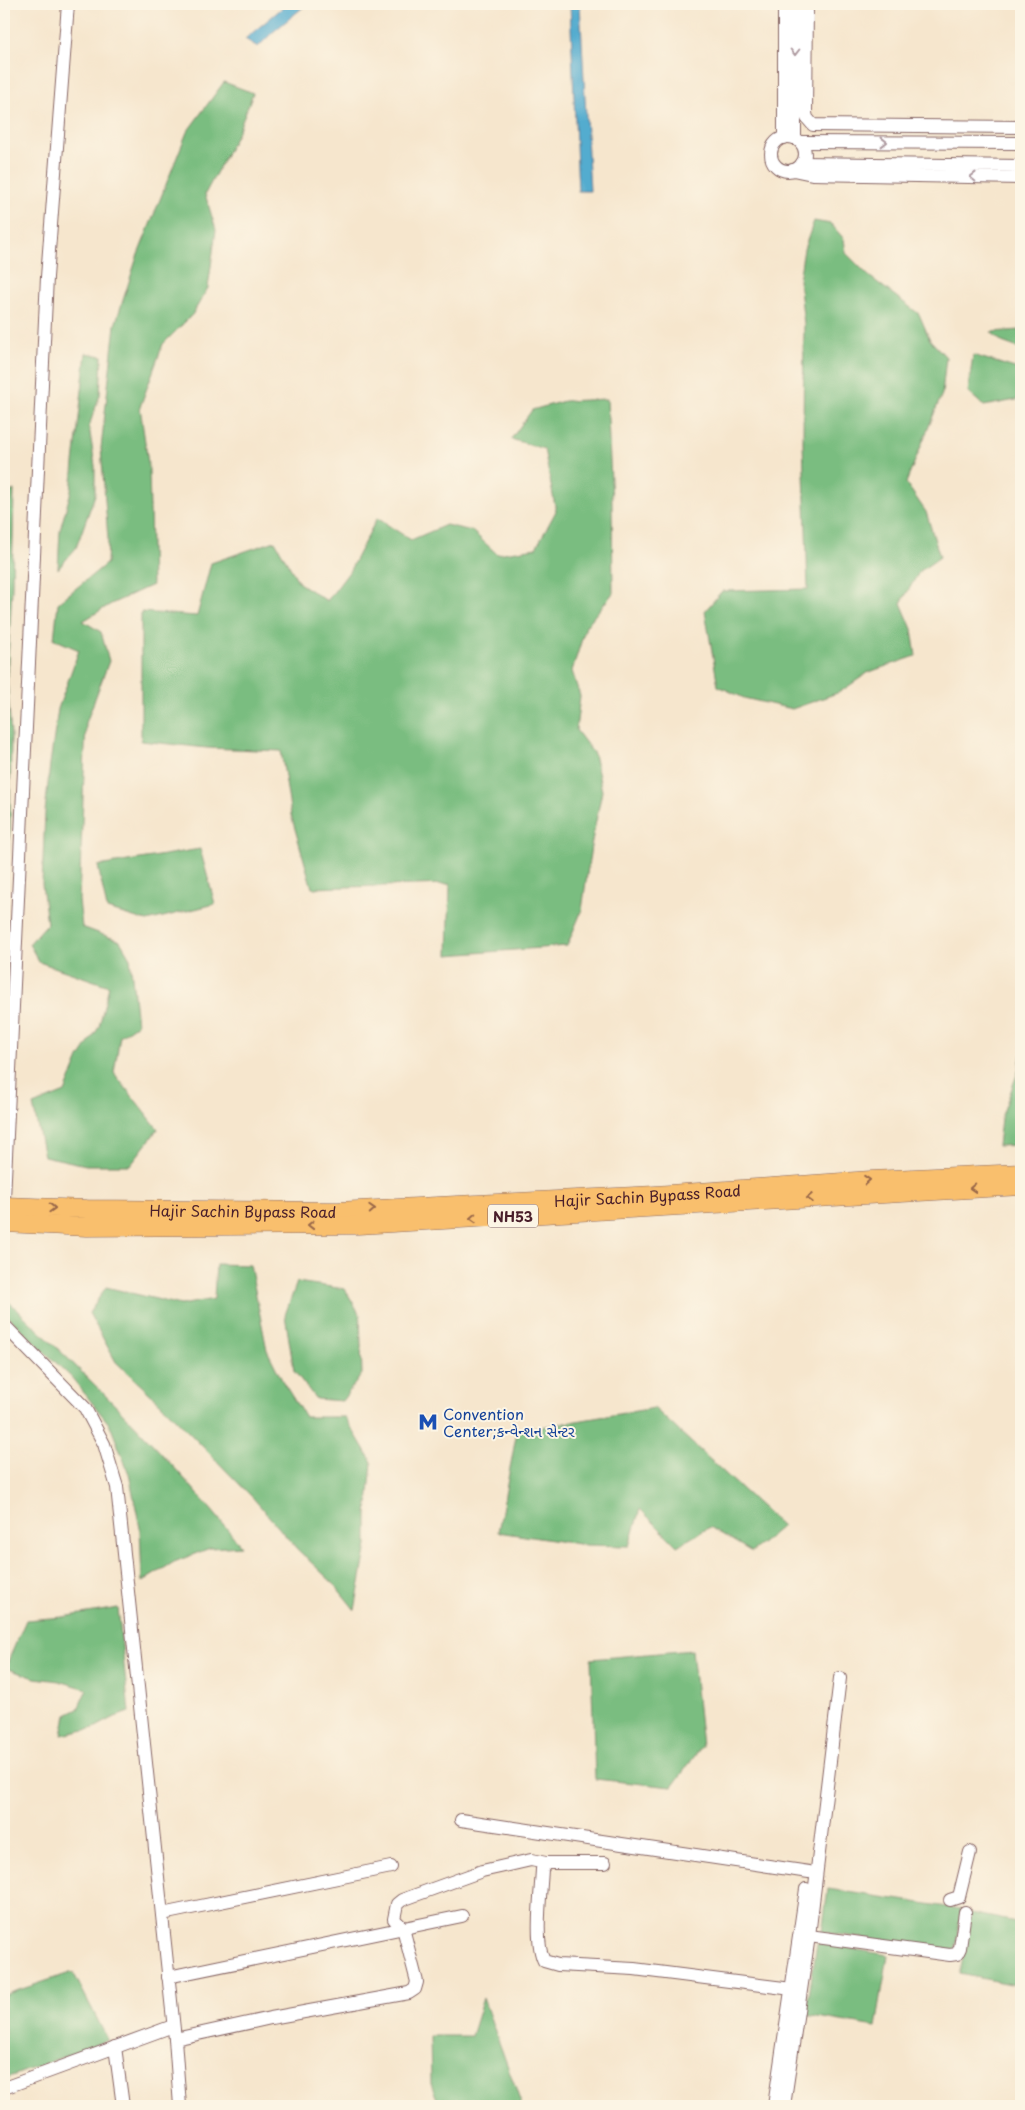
<svg xmlns="http://www.w3.org/2000/svg" width="1025" height="2110" font-family="'Playpen Sans','Noto Sans Gujarati',sans-serif">
<style>
.forest{fill:#7abd80;stroke:#626e56}
.water{fill:#52accf;stroke:#4e667d}
.lines{fill:none;stroke-linecap:round;stroke-linejoin:round}
.minor-casing{stroke:#866564;stroke-width:14}
.highway-casing{stroke:#866564;stroke-width:19}
.minor{stroke:#fff;stroke-width:12}
.highway{stroke:#f9bf6d;stroke-width:18}
.oneway{stroke:#ae9aa0}
.oneway2{stroke:#996749}
.labels{text-anchor:middle;dominant-baseline:central;stroke-width:4;stroke-linejoin:round;paint-order:stroke}
.shield{fill:#fcf5e5;stroke:#7f5f63;stroke-width:1}
.shield-label{font-size:14px;font-weight:bold;fill:#4a1f2b}
.street-label{font-size:15px;fill:#4a1f2b;stroke:#fcf5e5}
.transit-label{font-size:15px;fill:#164399;stroke:#fcf5e5;text-anchor:start}
</style>
<rect width="100%" height="100%" fill="#fcf5e5"/>
<filter id="ink" filterUnits="userSpaceOnUse"><feTurbulence type="fractalNoise" baseFrequency=".02" numOctaves="2"/><feDisplacementMap in="SourceGraphic" scale="10" xChannelSelector="R" yChannelSelector="G"/><feConvolveMatrix kernelMatrix="1 2 1 2 8 2 1 2 1" color-interpolation-filters="sRGB"/></filter>
<filter id="wash" filterUnits="userSpaceOnUse"><feTurbulence type="fractalNoise" baseFrequency=".0096" numOctaves="4" result="noise"/><feDisplacementMap in="SourceGraphic" scale="20" xChannelSelector="R" yChannelSelector="G"/><feGaussianBlur stdDeviation="1.12" result="paint"/><feColorMatrix in="noise" values="0 0 0 0 0 0 0 0 0 0 0 0 0 0 0 0 0 1.4 0 .05"/><feComposite in="paint" operator="in"/></filter>
<g filter="url(#wash)">
<rect width="100%" height="100%" fill="#f6e6cd"/>
<g class="forest">
<path d="M224,82L253,93L237,134L205,194L216,230L208,288L192,315L163,344L140,407L149,470L152,585L111,604L83,621L101,632L109,661L86,723L79,900L82,927L120,941L130,958L137,1024L120,1036L114,1073L158,1129L130,1165H86L44,1156L33,1105L65,1092L79,1058L99,1027L109,986L39,962L29,944L47,924L42,884L45,812L50,764L58,709L79,650L54,639L58,603L107,563L108,539L101,448L115,325L137,257L187,132Z"/>
<path d="M814,221L831,224L844,239L846,253L869,276L919,314L930,340L946,357L942,394L906,483L926,512L940,557L919,572L901,603L912,629L916,656L869,672L840,692L792,709L744,698L718,686L705,611L722,591L808,589L803,443L804,324L799,280L804,249Z"/>
<path d="M1021,330V349L1002,342L991,332Z"/>
<path d="M86,353L102,356L100,395L89,426L95,466V495L76,548L58,569L60,530L71,491Z"/>
<path d="M973,355L1021,370V399L984,406L968,392Z"/>
<path d="M607,399L612,501L613,593L586,626L572,671L580,696L576,730L594,754L602,791L591,846L582,910L567,946L448,955L450,884L312,888L291,815L281,751L207,748L141,741V612L197,616L211,563L275,541L299,583L327,601L349,572L377,518L411,540L446,525L472,531L497,554L536,548L556,511L544,449L511,439L532,410L564,401Z"/>
<path d="M14,490L12,590L7,678L11,735L10,830L4,894V495Z"/>
<path d="M200,849L215,904L147,921L107,909L98,866Z"/>
<path d="M1021,1055V1145L998,1146L1001,1118L1019,1069Z"/>
<path d="M216,1264L250,1265L267,1350L283,1382L305,1417H345L372,1462L367,1515V1545L355,1610L334,1584L297,1549L254,1499L160,1403L116,1362L89,1313L106,1287L181,1305L214,1299Z"/>
<path d="M297,1282L345,1289L360,1315L362,1374L342,1401L316,1399L294,1371L285,1315Z"/>
<path d="M8,1301C90,1379 171,1457 241,1546L210,1548L174,1562L142,1582L140,1528L129,1474L110,1425L72,1378L4,1313V1305Z"/>
<path d="M654,1408L782,1526L752,1552L710,1527L677,1546L640,1509L629,1546L585,1545L498,1532L517,1431Z"/>
<path d="M118,1608L129,1712L115,1717L94,1728L62,1735L66,1715L78,1709L87,1689L59,1681L35,1678L5,1668L26,1620L63,1617Z"/>
<path d="M692,1650L702,1746L672,1787L595,1779L591,1659Z"/>
<path d="M828,1889L961,1909L955,1952L822,1932Z"/>
<path d="M971,1913L1021,1923V1986L960,1974Z"/>
<path d="M817,1943L888,1955L876,2027L806,2015Z"/>
<path d="M73,1972L108,2040L4,2079V1995Z"/>
<path d="M483,1998L522,2106H440L431,2084L430,2036H471Z"/>
</g>
<g class="water">
<path d="M287,4H307L273,32L258,47L245,39Z"/>
<path d="M570,4H580L590,191H578Z"/>
</g>
</g>
<g filter="url(#ink)">
<g class="lines">
<g class="minor-casing">
<g id="minor">
<path d="M807,4L806,113L807,118L813,125L1021,127"/>
<circle cx="788" cy="154" r="17"/>
<path d="M784,138V4"/>
<path d="M795,138V4"/>
<path d="M801,142L1021,143"/>
<path d="M802,163L1021,166"/>
<path d="M793,170L812,174L1021,178"/>
<path d="M4,1199L47,277L68,4"/>
<path d="M4,1325L85,1408L104,1444L117,1487L175,2039L180,2106"/>
<path d="M461,1820L809,1872"/>
<path d="M605,1863H546L542,1869C541,1892 534,1942 544,1961L558,1965L634,1969L792,1989"/>
<path d="M950,1900L959,1897L970,1852"/>
<path d="M162,1914L391,1867"/>
<path d="M809,1936L950,1955L957,1954L960,1948L965,1912"/>
<path d="M168,1977L462,1916"/>
<path d="M175,2039L271,2018L409,1993L415,1989L417,1982L403,1928L394,1919L397,1904L402,1900L482,1871L531,1860L546,1863"/>
<path d="M115,2047L123,2106"/>
<path d="M4,2088L173,2026"/>
<path d="M774,2106L806,1889"/>
<path d="M784,2106L809,1936L840,1678"/>
</g>
</g>
<g class="highway-casing">
<g id="highway">
<path id="s1" d="M4,1206L87,1209L338,1211L655,1195L871,1180L1021,1173"/>
<path d="M4,1223L87,1227L358,1225L1021,1186"/>
</g>
</g>
<use href="#minor" class="minor"/>
<use href="#highway" class="highway"/>
</g>
<defs><path id="oneway-chevron" d="M-2-3.5L2.5 0L-2 3.5" fill="none" stroke-width="1.6" stroke-linecap="round" stroke-linejoin="round" transform="scale(1.25)"/></defs>
<g class="oneway">
<use href="#oneway-chevron" transform="translate(795 52) rotate(90)"/>
<use href="#oneway-chevron" transform="translate(884 142)"/>
<use href="#oneway-chevron" transform="translate(973 177) rotate(-179)"/>
</g>
<g class="oneway2">
<use href="#oneway-chevron" transform="translate(867 1180) rotate(-4)"/>
<use href="#oneway-chevron" transform="translate(973 1188) rotate(177)"/>
<use href="#oneway-chevron" transform="translate(810 1198) rotate(177)"/>
<use href="#oneway-chevron" transform="translate(52 1208) rotate(2)"/>
<use href="#oneway-chevron" transform="translate(372 1209) rotate(-3)"/>
<use href="#oneway-chevron" transform="translate(473 1218) rotate(177)"/>
<use href="#oneway-chevron" transform="translate(311 1225) rotate(180)"/>
</g>
</g>
<defs>
<g id="metro-bare" transform="scale(1.5)"><path d="M-5.5 5V-5H-3L0 0L3-5H5.5V5H3V-.5L0 4L-3-.5V5Z" fill="#1a4fb4" stroke="#fcf5e5" stroke-width="2.5" paint-order="stroke"/></g>
</defs>
<g fill-rule="evenodd">
<use href="#metro-bare" x="428" y="1422"/>
</g>
<g class="labels">
<rect class="shield" x="488" y="1204.5" width="50" height="23" rx="4"/>
<g class="shield-label">
<text x="513" y="1216">NH53</text>
</g>
<g class="street-label">
<text stroke="none"><textPath href="#s1" startOffset="644">Hajir Sachin Bypass Road</textPath></text>
<text stroke="none"><textPath href="#s1" startOffset="239">Hajir Sachin Bypass Road</textPath></text>
</g>
<g class="transit-label">
<text x="443" y="1413">Convention<tspan x="443" dy="17">Center;કન્વેન્શન સેન્ટર</tspan></text>
</g>
</g>
<rect width="1025" height="2110" fill="none" stroke="#fcf5e5" stroke-width="20"/>
</svg>
